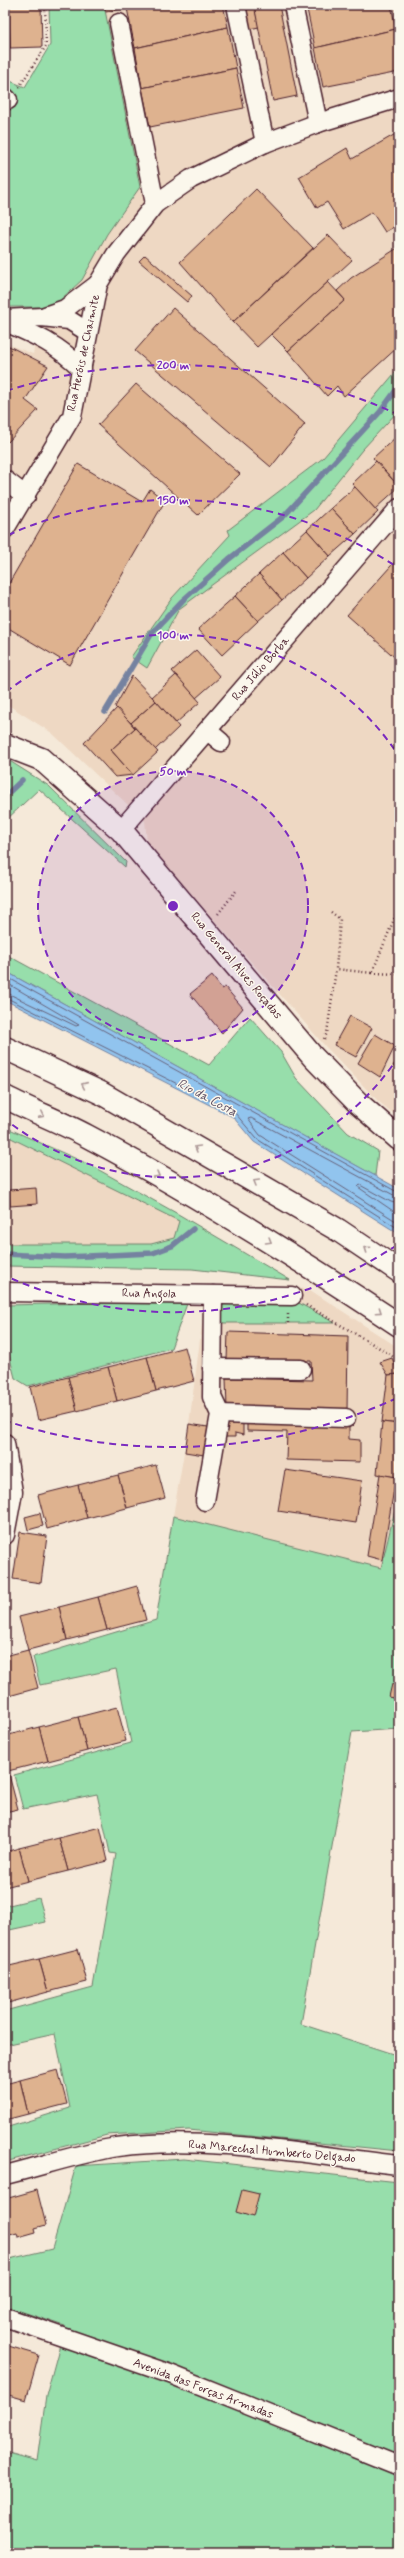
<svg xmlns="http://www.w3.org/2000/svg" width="404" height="2558" font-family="Mynerve,sans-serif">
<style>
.built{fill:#eed8c3}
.green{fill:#97deab;stroke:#707e6b}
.water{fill:#91c4ee;stroke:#7582a0}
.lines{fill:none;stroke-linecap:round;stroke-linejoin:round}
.shore{stroke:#666179;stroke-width:1}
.stream{stroke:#7582a0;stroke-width:5.5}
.building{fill:#deb28f;stroke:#4a1f2b}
.minor-casing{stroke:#4a1f2b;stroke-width:21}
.major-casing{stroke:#4a1f2b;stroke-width:25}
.highway-casing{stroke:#4a1f2b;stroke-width:25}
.path{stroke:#4a1f2b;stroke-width:2.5;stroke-dasharray:1 3;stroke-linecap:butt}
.minor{stroke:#fbf7ec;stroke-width:18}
.major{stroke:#fbf7ec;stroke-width:22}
.highway{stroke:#fbf7ec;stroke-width:22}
.oneway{stroke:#ab9695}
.ring{fill:none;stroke:#7b2cbf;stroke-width:2;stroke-dasharray:7 5}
.labels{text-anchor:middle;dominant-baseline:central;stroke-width:3;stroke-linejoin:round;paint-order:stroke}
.street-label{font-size:12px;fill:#4a1f2b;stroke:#fbf7ec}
.water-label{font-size:13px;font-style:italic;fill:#5f5166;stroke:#fbf7ec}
.centre{fill:#7b2cbf;stroke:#fbf7ec;stroke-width:2}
.ring-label{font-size:12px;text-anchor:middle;font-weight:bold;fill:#7b2cbf;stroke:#fbf7ec;stroke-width:3;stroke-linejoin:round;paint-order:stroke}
</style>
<rect width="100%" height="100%" fill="#f5e9d9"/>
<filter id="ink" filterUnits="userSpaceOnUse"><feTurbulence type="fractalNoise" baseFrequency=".025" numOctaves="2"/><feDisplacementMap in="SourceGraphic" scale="8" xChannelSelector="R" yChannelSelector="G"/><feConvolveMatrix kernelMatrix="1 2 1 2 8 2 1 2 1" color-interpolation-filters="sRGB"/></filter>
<g filter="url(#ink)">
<g class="built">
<path d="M104,5H399V1118L378,1101L326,1047L179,880L147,842L145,821L52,733L5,703V343L33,354L42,307L58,302L82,280L107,234Z"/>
<path d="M5,1135L179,1220L174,1238L151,1244H5Z"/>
<path d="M307,1288L399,1348V1490L381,1568L173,1516L189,1424L205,1302Z"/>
</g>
<g class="green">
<path d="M49,5H104L140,187L107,234L82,280L58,302L42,307H9L5,305V79L25,87L50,45Z"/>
<path d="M399,368V410L362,450L314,510L179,609L147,668L131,657L172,598L230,535L228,530L323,458Z"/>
<path d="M5,758L49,786L126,862L125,867L39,789L5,821Z"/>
<path d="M5,954L209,1065L250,1017L281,1052L296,1078L348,1133L378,1151L375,1176L5,971Z"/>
<path d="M5,1127L90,1165L178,1214L290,1280L192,1269L5,1266V1244H151L174,1238L179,1221L5,1135Z"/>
<path d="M188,1301L171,1348L28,1386L15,1378L5,1339V1305Z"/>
<path d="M297,1302L335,1323H217L219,1304Z"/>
<path d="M399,1493V1729L352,1732L301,2024L399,2056V2151L189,2130L107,2135L5,2162V2128L70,2108L55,2034L5,2045V2011L93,1987L116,1854L110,1853L97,1794L23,1809L14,1775L131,1743L116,1669L40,1685L33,1657L156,1620L173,1516L381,1568Z"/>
<path d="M39,1898L46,1922L5,1931V1906Z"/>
<path d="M184,2159L399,2182V2553H5V2452L37,2461L46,2396L65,2326L5,2306V2260L52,2249L76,2166Z"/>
</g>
<path class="water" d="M5,971L399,1189V1234L254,1142L233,1117L5,1000Z"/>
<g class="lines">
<g class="shore">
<path d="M5,976L399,1193"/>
<path d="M5,982L79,1025L76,1026L5,992"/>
<path d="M5,997L235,1113L257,1139L399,1229"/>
<path d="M399,1198L251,1118L248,1119L260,1135L399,1223"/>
<path d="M399,1204L391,1202L360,1185L358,1187L399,1215"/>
</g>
<g class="stream">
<path d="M105,712L152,633L182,601L229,559L284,516L380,412L399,386"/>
<path d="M5,796L22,780"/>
<path d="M5,1254L65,1257L153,1253L172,1246L193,1229"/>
</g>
</g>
<g class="building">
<path d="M5,5H9L10,48H5Z"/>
<path d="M9,5H41L42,47L10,48Z"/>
<path d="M104,5H142L106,12Z"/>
<path d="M142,5H223L228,27L135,48L127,8Z"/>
<path d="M245,5H254L259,27L249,29Z"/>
<path d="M254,5H279L297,96L273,101Z"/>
<path d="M307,5H325L307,9Z"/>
<path d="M325,5H391L396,29L315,48L307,9Z"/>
<path d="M228,27L236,68L142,88L135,48Z"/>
<path d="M396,29L399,43V72L323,87L315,48Z"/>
<path d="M236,68L244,108L150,127L142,88Z"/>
<path d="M399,132V224L385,232L372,212L344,229L327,202L317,208L299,177L347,148L352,159Z"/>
<path d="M256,189L313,248L233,322L180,262Z"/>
<path d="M328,235L352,260L257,347L233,322Z"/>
<path d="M399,247V346L344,396L337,386L327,396L288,351L345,300L337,291L351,278Z"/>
<path d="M145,255L192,296L187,302L139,261Z"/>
<path d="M328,282L345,300L288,351L271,334Z"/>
<path d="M173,308L305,424L271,467L135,351Z"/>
<path d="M5,344L48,366L25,400L38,410L8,442L5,439Z"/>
<path d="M136,384L240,474L198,515L98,425Z"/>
<path d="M397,436L399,481L396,483L373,458Z"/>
<path d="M376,461L399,487L375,509L352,484Z"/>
<path d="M78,464L142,502L150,489L165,501L70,665L5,626V590Z"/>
<path d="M355,487L378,512L355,534L331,508Z"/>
<path d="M331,508L355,534L330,556L307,530Z"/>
<path d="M307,530L330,556L306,578L283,552Z"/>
<path d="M283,552L306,578L282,600L259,574Z"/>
<path d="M399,557V661L347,615Z"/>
<path d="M259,574L282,600L258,621L235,596Z"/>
<path d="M235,596L258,621L222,655L198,629Z"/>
<path d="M196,650L220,677L196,698L172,671Z"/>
<path d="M176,675L200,702L176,723L152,697Z"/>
<path d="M132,676L156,701L131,723L115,707Z"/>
<path d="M156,701L179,727L155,750L131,723Z"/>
<path d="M117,708L135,728L111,750L133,775L115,777L84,743Z"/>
<path d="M135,728L158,752L133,775L111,750Z"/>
<path d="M212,976L222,989L225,987L243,1008L222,1033L190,994Z"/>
<path d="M350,1016L372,1028L356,1057L334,1045Z"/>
<path d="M375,1034L395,1046L380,1077L358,1063Z"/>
<path d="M399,1056V1069L393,1066Z"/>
<path d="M36,1188L37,1204L10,1206L9,1190Z"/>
<path d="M228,1332L348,1336L347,1412L227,1409L226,1378L312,1380L311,1361L227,1360Z"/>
<path d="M185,1347L194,1381L156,1391L147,1357Z"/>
<path d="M147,1357L156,1391L117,1401L108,1367Z"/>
<path d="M5,1358L10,1376L5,1377Z"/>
<path d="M392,1358L399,1374L388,1375L380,1362Z"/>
<path d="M108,1367L117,1401L77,1411L68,1377Z"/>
<path d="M399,1374V1424L382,1422L388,1375Z"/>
<path d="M68,1377L77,1411L38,1420L30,1387Z"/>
<path d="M247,1418L349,1422V1439L360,1440V1462L286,1460L287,1432L247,1431Z"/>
<path d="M222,1421H243V1435L235,1433V1437H222Z"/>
<path d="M382,1422L399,1424V1462L396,1477L377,1474Z"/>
<path d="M189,1424L208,1427L204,1455L185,1452Z"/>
<path d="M156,1465L165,1498L127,1508L118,1475Z"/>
<path d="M285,1470L362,1481L356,1523L278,1511Z"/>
<path d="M380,1474L396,1477L382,1560L367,1556Z"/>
<path d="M118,1475L127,1508L87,1518L78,1485Z"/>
<path d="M78,1485L87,1518L47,1529L38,1495Z"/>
<path d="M40,1513L43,1526L28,1530L25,1517Z"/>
<path d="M20,1532L47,1536L41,1583L13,1579Z"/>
<path d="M137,1586L146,1620L107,1630L98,1597Z"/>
<path d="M98,1597L107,1630L67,1640L59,1607Z"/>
<path d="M59,1607L67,1640L28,1650L19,1617Z"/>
<path d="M28,1650L38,1688L5,1697V1656Z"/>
<path d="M392,1684L399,1685V1699L389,1697Z"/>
<path d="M117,1707L126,1741L87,1751L78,1717Z"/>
<path d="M78,1717L87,1751L48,1761L39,1727Z"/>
<path d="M39,1727L48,1761L8,1771L5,1760V1736Z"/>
<path d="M8,1771L18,1809L5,1812V1772Z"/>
<path d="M100,1827L108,1861L68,1871L59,1838Z"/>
<path d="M59,1838L68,1871L28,1881L19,1848Z"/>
<path d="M19,1848L28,1881L5,1887V1852Z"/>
<path d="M78,1949L87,1982L48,1992L39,1959Z"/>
<path d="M39,1959L48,1992L8,2003L5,1992V1967Z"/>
<path d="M58,2070L67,2104L28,2114L20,2080Z"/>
<path d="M20,2080L28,2114L5,2120V2084Z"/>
<path d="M37,2190L46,2225L35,2228L36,2232L18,2237L17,2233L6,2236L5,2199Z"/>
<path d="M242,2190L259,2194L253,2217L236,2212Z"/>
<path d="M5,2345L39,2355L26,2400L5,2394Z"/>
</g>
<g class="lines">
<g class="minor-casing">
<g id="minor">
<path d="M236,5L265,143"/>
<path d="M293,5L318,123"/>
<path d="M119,23L155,204"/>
<path d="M5,97L8,100"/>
<path d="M45,316L65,309L98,284"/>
<path d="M5,319L42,317L69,320L88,332"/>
<path d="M5,322C36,335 58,345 82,369"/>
<path d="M5,480L26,496"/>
<path d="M5,529L72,416L98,284L116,254L155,204L191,179L265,143L318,123L399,98"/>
<path d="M208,731L221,742"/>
<path d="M121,830L399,508"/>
<path d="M5,1292L292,1296"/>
<path d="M212,1368L301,1369"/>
<path d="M220,1414L346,1418"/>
<path d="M5,1443L13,1492L5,1535"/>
<path d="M205,1501L220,1414L212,1397L213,1295"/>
<path d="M5,2175C42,2166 80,2153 117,2147C208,2135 309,2155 399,2165"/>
<path d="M5,2317L170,2374L399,2466"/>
</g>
</g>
<g class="major-casing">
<path id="major" d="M5,745L41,759L121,830L313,1057L358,1103L399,1139"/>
</g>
<g class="highway-casing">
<g id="highway">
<path d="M5,1048L101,1093L338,1230L399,1271"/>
<path d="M5,1097C32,1111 61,1122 87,1136C195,1193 298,1258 399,1325"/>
</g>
</g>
<g class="path">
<path d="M19,87L46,46L45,5"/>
<path d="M331,912L340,919L336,969L372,973L397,912"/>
<path d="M218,914L236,891"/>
<path d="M372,973L399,974"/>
<path d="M324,1039L327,1033L336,969"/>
<path d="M306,1305L390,1354L399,1362"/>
<path d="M288,1323V1313"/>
</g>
<use href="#minor" class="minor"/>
<use href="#major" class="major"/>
<use href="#highway" class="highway"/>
</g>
<defs><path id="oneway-chevron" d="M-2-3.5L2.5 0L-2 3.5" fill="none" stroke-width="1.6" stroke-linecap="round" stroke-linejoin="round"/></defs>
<g class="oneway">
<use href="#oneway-chevron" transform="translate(84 1085) rotate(-156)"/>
<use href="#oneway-chevron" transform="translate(42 1115) rotate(26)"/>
<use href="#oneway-chevron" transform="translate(197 1148) rotate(-150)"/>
<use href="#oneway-chevron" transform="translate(157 1175) rotate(29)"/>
<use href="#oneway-chevron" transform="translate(256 1182) rotate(-150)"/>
<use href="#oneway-chevron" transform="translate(269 1241) rotate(31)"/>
<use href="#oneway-chevron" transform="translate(367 1249) rotate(-146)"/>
<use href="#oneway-chevron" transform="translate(379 1311) rotate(34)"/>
</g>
</g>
<circle cx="173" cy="906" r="135" fill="#7b2cbf" fill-opacity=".12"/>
<g class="ring">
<circle cx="173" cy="906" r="135"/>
<path d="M399 1056A271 271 0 0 1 6 1120M6 692A271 271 0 0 1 399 756"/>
<path d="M397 1245A406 406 0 0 1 8 1277M8 535A406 406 0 0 1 397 567"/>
<path d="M397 1398A541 541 0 0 1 6 1421M6 391A541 541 0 0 1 397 414"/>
</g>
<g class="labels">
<g class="street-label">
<text transform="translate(84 353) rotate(-78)">Rua Heróis de Chaimite</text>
<text transform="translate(261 669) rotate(-49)">Rua Júlio Borba</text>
<text transform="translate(236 966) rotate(50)">Rua General Alves Roçadas</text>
<text transform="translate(149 1294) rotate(1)">Rua Angola</text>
<text transform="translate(272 2152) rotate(5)">Rua Marechal Humberto Delgado</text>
<text transform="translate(203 2389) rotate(21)">Avenida das Forças Armadas</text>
</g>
<g class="water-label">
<text transform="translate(207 1098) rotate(28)">Rio da Costa</text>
</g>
</g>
<circle cx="173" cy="906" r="6" class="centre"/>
<g class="ring-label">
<text x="173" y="369">200 m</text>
<text x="173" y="504">150 m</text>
<text x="173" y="639">100 m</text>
<text x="173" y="775">50 m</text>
</g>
<rect width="404" height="2558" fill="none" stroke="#fbf7ec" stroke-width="20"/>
<rect x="10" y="10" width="384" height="2538" fill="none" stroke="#4a1f2b" stroke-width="1.5" filter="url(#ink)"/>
</svg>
